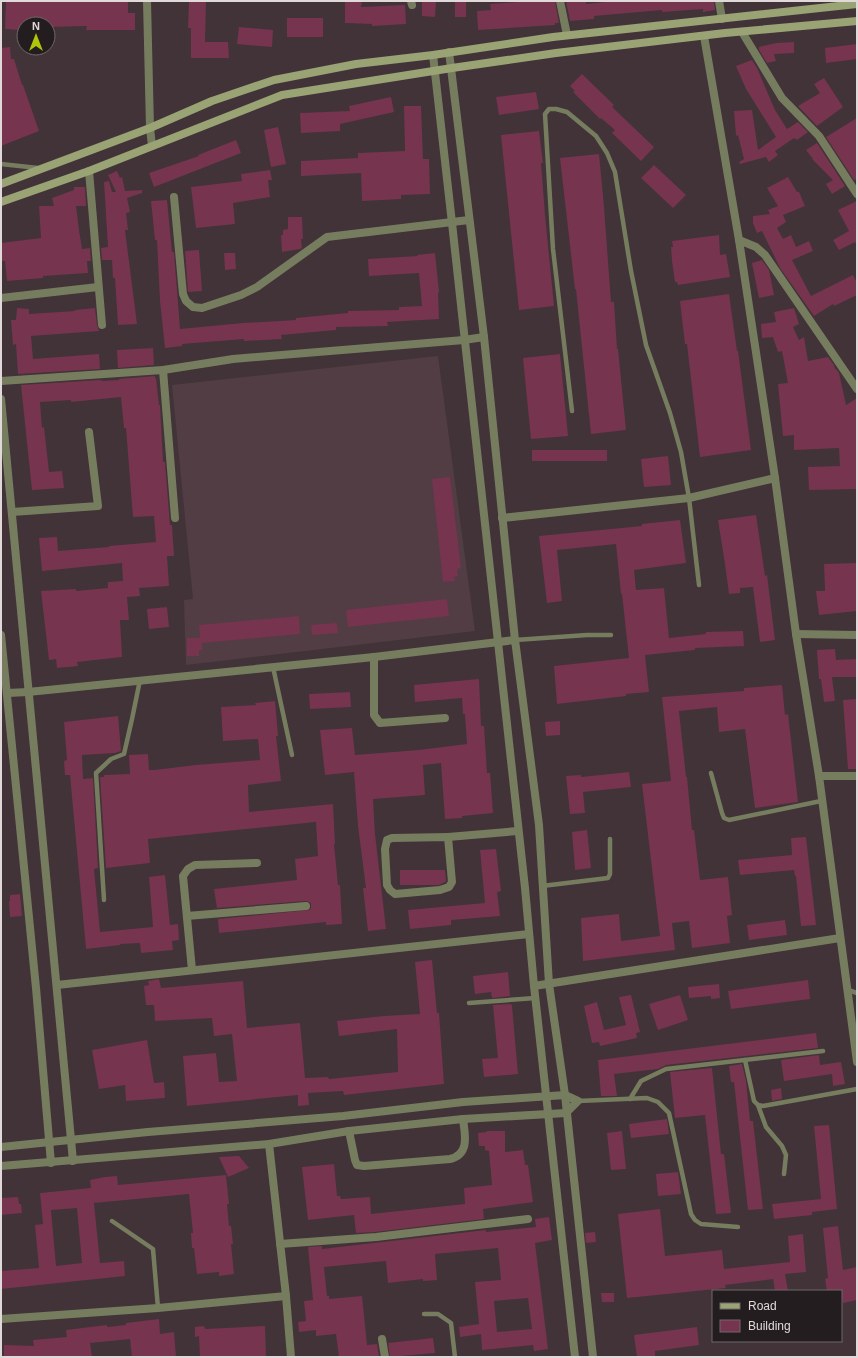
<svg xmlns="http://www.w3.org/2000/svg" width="858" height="1358" font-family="Arial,sans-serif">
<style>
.built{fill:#513d43}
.building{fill:#76344e;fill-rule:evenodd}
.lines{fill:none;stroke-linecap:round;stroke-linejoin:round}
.lane{stroke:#767d5f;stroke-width:4.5}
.street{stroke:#767d5f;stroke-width:8}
.secondary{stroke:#99a374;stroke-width:8}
</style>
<rect width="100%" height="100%" fill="#413338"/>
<path class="built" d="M438,356L475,631L186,665L184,600L193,599L172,385Z"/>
<g class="building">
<path d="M6,1H128V13H135V30H86L87,26L48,27V24H21V30L5,29Z"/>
<path d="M189,1H206L205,42H228L229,58H191V28H188Z"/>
<path d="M345,1H362L361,7L405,5L406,24L372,26V24L345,23Z"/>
<path d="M422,1H436L435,17L422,16Z"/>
<rect x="455" y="1" width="11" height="16"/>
<path d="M530,1H555L559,23H555V25L478,30L477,11L491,10L490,4Z"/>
<path d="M566,1H586V4L614,1H714L715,10L703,12V9L662,12V10L594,16V19L570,21Z"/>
<rect x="287" y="18" width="36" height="19"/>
<path d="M239,27L273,30L272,47L237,44Z"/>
<path d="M794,42V53L774,54L776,61L767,63L759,50V47L776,43Z"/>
<path d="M857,44V59L826,63L825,48Z"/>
<path d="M10,47L11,59H14L22,85H23L39,131L1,146V48Z"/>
<path d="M752,60L757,68L775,110L787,129L798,122L808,132L797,140L794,138L775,151L778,155L769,162L766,157L740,164L739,162L744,159L738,135L736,136L734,111L752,110L758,150L776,137L746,89L736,66Z"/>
<path d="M582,74L614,105L612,107L654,147L641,161L612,133L615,130L601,118L600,119L573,92L575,91L570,86Z"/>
<path d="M824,78L843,107L817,126L798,106L820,93L814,84Z"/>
<path d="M536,92L539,109L499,115L496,97Z"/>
<path d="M391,97L394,112L340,124V131L301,133L300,113L350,111L349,106Z"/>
<path d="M404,106H421L423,159H429L430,194L401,195V199L362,201L361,173L301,176V161L358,158V153L405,151Z"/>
<path d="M857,118V179L854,180L826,137Z"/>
<path d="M278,127L286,164L271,167L264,130Z"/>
<path d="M539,131L543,163H541L545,215L554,306L519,310L501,135Z"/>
<path d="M236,140L241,153L154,187L149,173L199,156L198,155Z"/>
<path d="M817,143L845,186L832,194L826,184L833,180L812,159H813L806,150Z"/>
<path d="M599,154L604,207L611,302H614L617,349H618L626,430L591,434L576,289H575L560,158Z"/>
<path d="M654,165L686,195L673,208L641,178Z"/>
<path d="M270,170L272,180H268L270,197L233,203L235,224L196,228L191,187L242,181L241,174Z"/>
<path d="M117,171L120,178L122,177L125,191L142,190V193L127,198L130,212L126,213L128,230H125L137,324L118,325L115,278H113L112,260H102L101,248L108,247L104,182L109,181L112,192H116L108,175Z"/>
<path d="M788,177L797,192H799L805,206L783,215L786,222L777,228L783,239L791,235L796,247L809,241L813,251L792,260L811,296L853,275L857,283V295L834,306L833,304L814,316L780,268L762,231L757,233L753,223V216L770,214L768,210L778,206L767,188Z"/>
<path d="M74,187H85L86,206H76L79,230L82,249L90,248L91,261H87L88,273L43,276V278L7,281L5,261H1V243L41,238L39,206H54L52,198L74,190Z"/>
<path d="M167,200L172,252H174L180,329L243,323L296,320V318L348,313V311L399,310V307L422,306L419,273L369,276L368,259L418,256L417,255L435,253L439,292L438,293L439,319L387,322L388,326L336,327V330L281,335L282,339L244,341V339L182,344V346L165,348L160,301L157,240H155L151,201Z"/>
<path d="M857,201V246L855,242L839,250L833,240L849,231L838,210Z"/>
<path d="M288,217H302L303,239H301L302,248L300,249L282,252L281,235H283V230L288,229Z"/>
<path d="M719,235L720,255L726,254L730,277L678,285L677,282H675L672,261L671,247H673L672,241Z"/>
<path d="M199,250L202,291L188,292L185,251Z"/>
<path d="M224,253H235L236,269L225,270Z"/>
<path d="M762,260L769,270L774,295L759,298L752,263Z"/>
<path d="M729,294L737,351H738L751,450L700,457L687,344H685L680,301Z"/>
<path d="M17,308L29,309V314L75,311V310L95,308L97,325L99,331L31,336L33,359L99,354L100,369L18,374L16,344L13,345L11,320H16Z"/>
<path d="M794,308L799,324L793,327L799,340L804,337L808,361L828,357L834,365L835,369H836L839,373L846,405L857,398V489L809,490L808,467L840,466L839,448L794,450V435L783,436L778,384L788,383L782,351L778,352L773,337L762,338L761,324L776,322L774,312Z"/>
<path d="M153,348L154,365L118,368L117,350Z"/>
<path d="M560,354L568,436L532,439H531L523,358Z"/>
<path d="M155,376V378H156L159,405H160L163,462H165L170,525H172L174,556H167L169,586L139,588L140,596L127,597L129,620H120L122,657L77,662L78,666L57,668L56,659L49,660L41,591L76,589V591L108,588V582L123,581L122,563L42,571L39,538L57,537L58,551L109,547V546L156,542L154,516L133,517L126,428H124L121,397L71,402V400L40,402L42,428L44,427L49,472L62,471L64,488L32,490L21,385L101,380L102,381L119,380V379Z"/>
<rect x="532" y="450" width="75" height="11"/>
<path d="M668,456L671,485L644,487L641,459Z"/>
<path d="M450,477L461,568L457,569L458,576L454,577L455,581L443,582L432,479Z"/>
<path d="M756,515L765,576L767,575L775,640L760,642L753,587L740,588V593L729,594L725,564L718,520Z"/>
<path d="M680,520L686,563L634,570L636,590L664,588L669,638L706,634V632L743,631L744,646L695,648V650L645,655L649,692L626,694V696L557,704L554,666L629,658L622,594H621L616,544L557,550L562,601L547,603L539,536L642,526V524Z"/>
<path d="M857,563V611L819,615L816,591H825L824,564Z"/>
<path d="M447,599L449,616L348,627L346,610Z"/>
<path d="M167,607L169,627L149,629L147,609Z"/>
<path d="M299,616L300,634L202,643V650H199V656H187V638H200L199,625Z"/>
<path d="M337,623L338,633L312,635L311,625Z"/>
<path d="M835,649L836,660L857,659V677H832L835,701L824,702L821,679H819L817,650Z"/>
<path d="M479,679L481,726H484L487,773H490L493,813L462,816V818L445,819L441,763L423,765L425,795L373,799L375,834L386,929L368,931L363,888H366L358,826L354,772L325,775L320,730L352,728L355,755L419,750L467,744L465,714H463L462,698L415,702L414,685Z"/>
<path d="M782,685L785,715L788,714L798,802L755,808L745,729L719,732L717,707L679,711L686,777H687L692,830H694L700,880L728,877L732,915L727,916L730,943L692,948L689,921L672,923L675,950L583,961L581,918L619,914L621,941L660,936L642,784L671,781L662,697L744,691V688Z"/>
<path d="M350,692L351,707L310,709L309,694Z"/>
<path d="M857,699V769H848L843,700Z"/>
<path d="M275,701L278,736H276L281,781L248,785L249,812L333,804L335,844H334L338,885H340L342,924L326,925V922L219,933L218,919L309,910L311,908V903L306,901L217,908L214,889L297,880L295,859L318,856L316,822L148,839L150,863L106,868L100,777H104V775L130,774L129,755L148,754L149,770H154L196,765L260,760L258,739L223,741L221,707L256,705L255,703Z"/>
<path d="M118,716L121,751L115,753L82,755L83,779L93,778L98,868L94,869L100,932L153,927L149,877L165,875L170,925L178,924L179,940L172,941L173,950L141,953L140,943L120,944V945L86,949L70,775H65L64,761L67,760L64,722Z"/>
<path d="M560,721V735L546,736L545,722Z"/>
<path d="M629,772L631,787L583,792L585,813L570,814L566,776L581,775V777Z"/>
<path d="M587,830L591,868L575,870L572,832Z"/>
<path d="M806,837L816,925L801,926L796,876H795L794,870L740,875L738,860L792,855L791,838Z"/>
<path d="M496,849L501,891L497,892L500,916L451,920V925L410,929L408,910L485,903L480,850Z"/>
<path d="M400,870H445L446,881L445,882L439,885H400Z"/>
<path d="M20,894L22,916L10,917L9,901H10V895Z"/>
<path d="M785,920L787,935L749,940L747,925Z"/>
<path d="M432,960L437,1013H439L444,1084L344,1095L343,1091L308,1093L309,1105L298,1106V1095L187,1106L183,1056L216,1053L219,1082L237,1081L232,1034L214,1036L212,1018L155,1021L154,1005H146L144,986L149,985L148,981L159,979L161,988L243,981L247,1028L300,1023L305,1078L328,1077L329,1079L398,1072L397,1029L339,1036L337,1021L384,1016L420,1014L415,962Z"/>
<path d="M508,972L510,996L492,998L491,992L475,994L473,976Z"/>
<path d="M808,980L810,999L731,1009L728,991Z"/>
<path d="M719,984L720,998L711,999V996L689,998L688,987Z"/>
<path d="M631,995L640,1032L636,1033L637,1038L600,1046L599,1042L592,1043L584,1006L597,1002L604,1030L626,1025L619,997Z"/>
<path d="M680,995L688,1020L658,1030L649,1004Z"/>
<path d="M511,1004L512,1006L518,1074L484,1077L482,1059L498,1058L493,1005Z"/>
<path d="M816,1033L818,1048L666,1065L658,1069L614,1074L617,1096H601L598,1060Z"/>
<path d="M147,1040L154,1083L164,1082L165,1098L126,1101L125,1085L99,1089L92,1050Z"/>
<path d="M819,1055L820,1065L841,1062L845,1084L833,1086L832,1074L784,1081L781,1060Z"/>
<path d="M742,1064L746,1081L750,1121H753L763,1209L748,1210L734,1082H731L729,1066Z"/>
<path d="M712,1068L721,1154H724L731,1213L716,1214L705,1115L675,1118L670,1072Z"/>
<path d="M781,1088L782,1099L772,1101L771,1090Z"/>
<path d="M667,1119L669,1134L631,1138L629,1124Z"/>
<path d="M829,1125L837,1209L812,1212V1215L774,1219L772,1204L821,1199L814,1126Z"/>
<path d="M487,1131H505V1152L523,1150L525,1165H528L533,1202L483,1209L484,1219L375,1232L356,1233L354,1215L308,1220L302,1167L334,1164L337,1196H340L341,1199L370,1197L371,1214L465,1204L464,1188L492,1185L489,1151L485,1150V1146H479L478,1133L487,1132Z"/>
<path d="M622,1131L626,1169L611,1170L607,1133Z"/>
<path d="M239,1156L249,1168L228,1177L219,1157Z"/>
<path d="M678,1172L681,1194L658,1196L656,1174Z"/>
<path d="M226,1175L229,1204H227L229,1226H231L233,1244H231L234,1274L219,1276V1272L197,1274L194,1248H192L191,1233H193L189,1194L94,1203L100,1263L124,1261L125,1276L1,1289V1271L39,1268L35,1225L43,1224L40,1193L91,1188L90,1180L105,1177L117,1176L118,1185ZM77,1208L82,1263L56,1266L51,1210Z"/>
<path d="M18,1197L19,1204H21L22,1213L1,1215V1198Z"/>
<path d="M660,1209L665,1256L722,1250L724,1269L790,1262L788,1236L803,1234L806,1272L785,1274L788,1291H775L773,1279L725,1285L726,1288L627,1298L618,1214Z"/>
<path d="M549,1217L552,1240L535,1243L548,1349L534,1351L533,1345L482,1350L481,1334L460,1337L459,1327L479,1324L475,1282L501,1280L498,1248L435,1254L437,1280L423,1281V1279L388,1283L386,1261L324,1267L327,1296H329V1299L362,1296L367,1345L377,1344L379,1357H339L336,1334L316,1336V1330L299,1332L298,1322L306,1321L304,1301L313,1300L308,1247L322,1246V1249L486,1230V1232L536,1227L535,1219ZM528,1298L532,1329L497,1332L494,1301Z"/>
<path d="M838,1226L843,1270L857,1267V1300L843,1303L841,1291H827L825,1279L828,1278L823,1228Z"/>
<path d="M595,1232L596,1242L586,1243L585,1233Z"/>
<path d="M601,1293H614V1302H602Z"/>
<path d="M159,1319L160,1334L174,1332L176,1357H132L130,1339L90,1343L92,1357H4V1345L34,1346L33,1340L67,1337L66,1330L107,1325V1327L126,1325V1323Z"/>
<path d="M204,1326L205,1329L265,1326L266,1357H200L199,1336L195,1337V1327Z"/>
<path d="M697,1327L699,1345L655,1351V1357H637L634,1335Z"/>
<path d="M433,1338L435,1353L390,1357L388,1343Z"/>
</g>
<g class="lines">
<g class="lane">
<path d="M1,164L38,168"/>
<path d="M572,411L553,249L545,114L549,109H556L567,112L596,136L607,153L615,172L631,271L646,345L670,413L681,452L689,498L699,585"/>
<path d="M515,640L587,635H611"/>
<path d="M273,667L292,755"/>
<path d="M711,773L722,813L724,818L729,820L821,801"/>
<path d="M542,886L608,878L610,874V839"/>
<path d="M104,900L96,773L111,759L124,754L132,719L140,680"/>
<path d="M848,990L857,993"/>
<path d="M469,1003L535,998"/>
<path d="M745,1060L754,1101L758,1105L763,1106L857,1089"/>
<path d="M630,1099L641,1081L666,1069L823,1051"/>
<path d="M578,1101L647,1098L658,1102L669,1113L691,1214L695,1220L701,1224L738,1227"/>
<path d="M758,1105L766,1127L782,1146L786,1155L784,1174"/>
<path d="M112,1221L153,1249L158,1308"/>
<path d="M424,1314H438L451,1323L455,1357"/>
</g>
<g class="street">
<path d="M147,1L150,128L152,146"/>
<path d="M411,1L412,5"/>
<path d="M560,1L567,35"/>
<path d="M719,1L722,19"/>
<path d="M742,32L782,98L819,136L857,194"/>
<path d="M704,36L739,240L775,478L796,634L819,776L857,1062"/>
<path d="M449,52L484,337L515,640L539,825L549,984L565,1095L593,1357"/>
<path d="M433,55L452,223L525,888L534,986L575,1357"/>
<path d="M89,171L102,325"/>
<path d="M174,197L183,294L186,301L193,307L202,308L241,295L257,287L327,237L469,220"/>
<path d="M739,240L756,247L765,255L857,389"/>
<path d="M1,298L98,287"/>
<path d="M163,370L175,518"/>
<path d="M1,381L163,370L233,359L464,340L484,337"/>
<path d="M1,399L73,1161"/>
<path d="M12,512L98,506L89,432"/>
<path d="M502,518L689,498L775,478"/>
<path d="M796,634L857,635"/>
<path d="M1,635L36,988L51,1163"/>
<path d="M374,657V715L380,723L445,718"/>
<path d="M8,693L28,692L374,657L515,640"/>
<path d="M819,776H857"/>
<path d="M448,837L452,882L449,887L440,890L395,894L390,890L387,885L385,849L387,840L392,838Z"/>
<path d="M448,837L518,831"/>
<path d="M187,916L306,906"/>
<path d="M192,970L183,876L188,869L195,865L257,863"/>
<path d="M57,985L529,934"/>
<path d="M534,986L840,938"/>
<path d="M349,1131L355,1160L357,1165L364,1166L450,1159C470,1154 465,1135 463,1119"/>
<path d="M269,1144L286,1296L291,1357"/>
<path d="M1,1147L148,1132L343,1116L463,1102L565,1095L578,1101L566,1113L463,1119L349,1131L269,1144L1,1166"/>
<path d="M280,1244L376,1237L528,1219"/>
<path d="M1,1319L158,1308L286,1296"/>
<path d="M382,1339L385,1357"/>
</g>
<g class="secondary">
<path d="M1,184L150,128L212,101L274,80L356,64L433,55L553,37L857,4"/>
<path d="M1,202L89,171L282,95L452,68L556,53L725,33L857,21"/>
</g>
</g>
<rect width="858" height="1358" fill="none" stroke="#e1d8da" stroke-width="4"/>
<rect x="712" y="1290" width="130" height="52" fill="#231d1f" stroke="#6f686a"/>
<rect x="720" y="1303" width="20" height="6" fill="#99a374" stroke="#6f686a"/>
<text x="748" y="1310" font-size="12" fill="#e1d8da">Road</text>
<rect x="720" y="1320" width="20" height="12" fill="#76344e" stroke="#6f686a"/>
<text x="748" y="1330" font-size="12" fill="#e1d8da">Building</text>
<g transform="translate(36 36)"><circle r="19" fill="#231d1f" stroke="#6f686a"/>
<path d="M0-3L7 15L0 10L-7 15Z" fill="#aec509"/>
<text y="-6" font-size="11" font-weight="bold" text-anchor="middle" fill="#e1d8da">N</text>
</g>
</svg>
